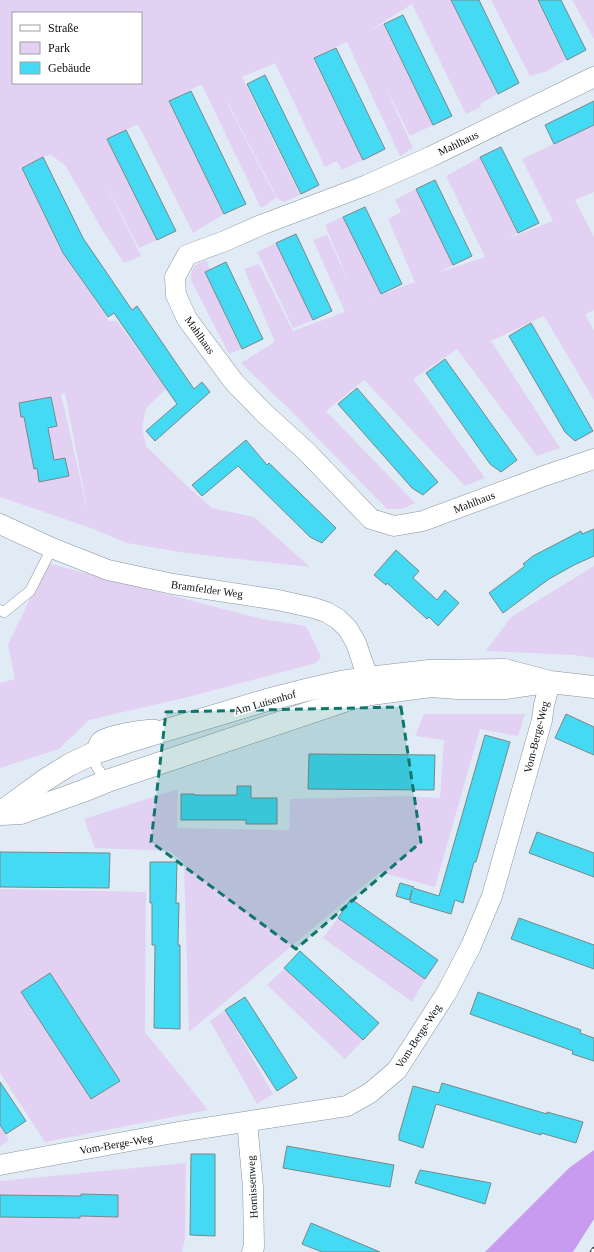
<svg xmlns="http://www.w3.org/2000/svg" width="594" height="1252" font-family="'Times New Roman',serif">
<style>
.green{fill:#e2d1f3;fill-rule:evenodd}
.forest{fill:#c89bf0}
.building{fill:#44daf4;stroke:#79878a}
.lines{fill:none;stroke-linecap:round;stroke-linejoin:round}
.service-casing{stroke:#8a949d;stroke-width:11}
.minor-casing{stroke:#8a949d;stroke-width:21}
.secondary-casing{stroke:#8a949d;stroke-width:23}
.service{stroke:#fff;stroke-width:10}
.minor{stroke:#fff;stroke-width:20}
.secondary{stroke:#fff;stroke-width:22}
.rail-casing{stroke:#303539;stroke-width:4.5}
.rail{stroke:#fff;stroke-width:3;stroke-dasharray:9;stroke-linecap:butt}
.marked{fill:#0f766e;fill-opacity:0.2;stroke:#0f766e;stroke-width:3;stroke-dasharray:8 5;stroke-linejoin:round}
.labels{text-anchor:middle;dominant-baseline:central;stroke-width:3.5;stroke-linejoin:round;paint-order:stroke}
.street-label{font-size:11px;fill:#0d1114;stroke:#fff}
</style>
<rect width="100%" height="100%" fill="#e0ebf5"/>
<g class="green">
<path d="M0,0H451L497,94L480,104L481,107L466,114L412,4L369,31L383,24L433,125L410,136L383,82L413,148L400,156L347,42L304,62L313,58L363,160L342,170L337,161L325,167L275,63L242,77L300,195L284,202L277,198L230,107V99L229,107L276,198L261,208L202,85L197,86L169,101L224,214L193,233L138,124L107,139L157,240L139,248L103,179L141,256L124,263L103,231L65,165L50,154L17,169L22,168L61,251L109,321H117L166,389L146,408L142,427L146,446L186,485L212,508L254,517L310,567L186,553L127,543L91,528L0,497ZM13,13H141V83H13ZM65,393L87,508V509L61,394Z"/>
<path d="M491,0H537L566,60L547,71L530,76Z"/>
<path d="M572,0H594V39Z"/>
<path d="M594,125V192L575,200L594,237V310L585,314L594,331V400L544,316L491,341L560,448L537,456L457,349L413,379L485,478L465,486L364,380L326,411L415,503L402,509H387L287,407L241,363L275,342L244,269L259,264L293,331L345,312L313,240L327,235L350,284L325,225L343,217L381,294L372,298L415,282L388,219L401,212L395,200L416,189L453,265L437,273L485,257L446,176L480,157L517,233L507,239L553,221L522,159Z"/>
<path d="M276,243L313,320L293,328L257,252Z"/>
<path d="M206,260L210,269L205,272L241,349L229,354L191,280C191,268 194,265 206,260Z"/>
<path d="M47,563L262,619L306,626L321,657L316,663L188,697L89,720L59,749L0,768V683L15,679L8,645Z"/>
<path d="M594,566V658L574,655L486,651L511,617Z"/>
<path d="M424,714H525L518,736L480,729L435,887L380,872L189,1032L184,863L170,851L95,848L84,819L178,789L177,828L289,830L290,799L403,796L440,798L444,740L415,736Z"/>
<path d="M0,889L146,892L145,1032L208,1110L45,1142L0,1073Z"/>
<path d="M338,918L425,979L412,1002L323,938Z"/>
<path d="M284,969L363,1040L345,1059L267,985Z"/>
<path d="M225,1010L273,1094L257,1104L210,1021Z"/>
<path d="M0,1126L9,1140L0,1146Z"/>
<path d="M186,1163L185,1239L182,1252H0V1181Z"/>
</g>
<path class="forest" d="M594,1150V1219L573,1252H485L569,1168Z"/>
<g class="building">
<path d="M451,0H479L519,83L498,94Z"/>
<path d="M538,0H561L586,50L567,60Z"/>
<path d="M403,15L452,116L433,125L384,24Z"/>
<path d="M336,48L385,149L363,160L314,58Z"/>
<path d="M265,75L319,185L301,194L247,84Z"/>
<path d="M191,91L246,204L224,214L169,101Z"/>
<path d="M594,101V125L554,144L545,125Z"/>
<path d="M126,130L176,231L157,240L107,139Z"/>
<path d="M501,147L539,223L518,233L480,157Z"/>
<path d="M43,157L83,238L132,310L137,306L194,389L202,382L210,392L155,441L146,431L177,404L114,313L108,317L63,253L22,168Z"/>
<path d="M435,180L472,256L453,265L416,189Z"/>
<path d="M365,207L402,284L381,294L343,217Z"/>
<path d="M296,234L332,311L313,320L276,243Z"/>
<path d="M226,262L263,339L242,349L205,272Z"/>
<path d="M531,323L593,431L575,441L565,432L509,336Z"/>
<path d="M445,359L517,460L501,472L490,464L426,373Z"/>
<path d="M357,388L438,482L423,495L412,488L338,404Z"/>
<path d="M51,397L57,426L48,428L54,460L65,458L69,476L39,482L37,468L34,469L24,417H21L19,403Z"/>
<path d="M246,440L267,465L269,463L336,528L322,543L310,537L238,466L202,496L192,485Z"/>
<path d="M594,529V556L574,565L549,579L503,613L489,593L525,566L523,564L533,556L581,531L582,534Z"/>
<path d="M396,550L419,571L413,578L437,600L445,590L459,603L438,626L429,617L427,619L387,583L386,585L374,575Z"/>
<path d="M566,714L594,727V755L555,738Z"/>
<path d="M485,735L510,742L476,862H474L463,903L455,900L451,914L410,902L412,890L409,900L396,896L400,883L414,887L413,888L439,896Z"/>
<path d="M309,754L435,755L434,790L308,789Z"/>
<path d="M237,786H251V798H277V824H246V820H181V794H194V795H237Z"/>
<path d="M537,832L594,853V877L529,853Z"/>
<path d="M0,852L110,853L109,888L0,887Z"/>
<path d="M150,862H177L176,903H179L178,945H180V1029L154,1028L155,945H152V903H150Z"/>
<path d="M351,899L438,960L425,979L338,918Z"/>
<path d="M519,918L594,945V969L511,939Z"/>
<path d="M300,951L379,1023L363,1040L284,968Z"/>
<path d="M50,973L120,1081L91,1099L21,992Z"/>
<path d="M478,992L581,1030L580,1033L594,1038V1061L572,1054L573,1051L470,1014Z"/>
<path d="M245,997L297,1078L277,1091L225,1010Z"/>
<path d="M0,1082L26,1121L6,1134L0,1125Z"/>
<path d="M442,1083L547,1114V1112L583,1122L576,1143L541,1133V1135L436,1104L423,1148L399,1140V1135L413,1086L439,1093Z"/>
<path d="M287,1146L394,1165L390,1187L283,1168Z"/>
<path d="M191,1154H215V1236L190,1235Z"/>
<path d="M420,1170L491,1183L485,1204L415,1183Z"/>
<path d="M81,1194L118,1195V1217L80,1216V1218L0,1217V1195L81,1196Z"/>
<path d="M311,1223L380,1252H322L302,1244Z"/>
</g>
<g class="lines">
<g class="service-casing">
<g id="service">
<path d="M0,610L4,612L30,591L52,548"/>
<path d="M110,780C101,775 96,769 94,759C92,752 92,744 97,738C104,731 145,724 156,725"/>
</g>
</g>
<g class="minor-casing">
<g id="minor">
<path d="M594,77L430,157L367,185L261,225L225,241L187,255L175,277L176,295L187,319L234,382L264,413L306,451L371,519L394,526L423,521L544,476L594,459"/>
<path d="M0,524L52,548L108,570L173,584L278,600L314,608L326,612L338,619L348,629L356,643L368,678L370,693"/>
<path d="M247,1122L253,1187L254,1247L252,1252"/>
<path d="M0,1165L173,1133L347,1106L370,1093L397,1070L447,992L471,946L492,896L542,720L544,705L550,682"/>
</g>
</g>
<g class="secondary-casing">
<g id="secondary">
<path d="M0,813L45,780L69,765L92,754L127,742L267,700L310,689L341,682L368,678L429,671L505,670L550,682L594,687"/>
<path d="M2,814L21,813L83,791L110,780L353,698L371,694L431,686L458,688H505L539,683"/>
</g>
</g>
<use href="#service" class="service"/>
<use href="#minor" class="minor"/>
<use href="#secondary" class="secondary"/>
<g class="rail-casing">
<path id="rail" d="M592,1252L594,1249"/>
</g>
<use href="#rail" class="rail"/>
</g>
<path class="marked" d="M401,707L421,842L296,949L151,842L166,712Z"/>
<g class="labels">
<g class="street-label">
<text transform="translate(458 143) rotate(-26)">Mahlhaus</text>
<text transform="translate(200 335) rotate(55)">Mahlhaus</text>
<text transform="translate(474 502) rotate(-21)">Mahlhaus</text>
<text transform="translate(207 589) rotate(8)">Bramfelder Weg</text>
<text transform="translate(265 702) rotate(-16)">Am Luisenhof</text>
<text transform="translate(536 737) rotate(-76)">Vom-Berge-Weg</text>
<text transform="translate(418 1036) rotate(-57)">Vom-Berge-Weg</text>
<text transform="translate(116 1144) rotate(-10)">Vom-Berge-Weg</text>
<text transform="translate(252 1187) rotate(-93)">Hornissenweg</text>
</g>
</g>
<rect x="12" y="12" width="130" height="72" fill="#ffffff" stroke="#9ea0a1"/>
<rect x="20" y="25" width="20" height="6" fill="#ffffff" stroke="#9ea0a1"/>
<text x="48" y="32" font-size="12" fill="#0d1114">Straße</text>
<rect x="20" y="42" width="20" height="12" fill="#e2d1f3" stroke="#9ea0a1"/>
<text x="48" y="52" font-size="12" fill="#0d1114">Park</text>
<rect x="20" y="62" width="20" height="12" fill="#44daf4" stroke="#9ea0a1"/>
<text x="48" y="72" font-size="12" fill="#0d1114">Gebäude</text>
</svg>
